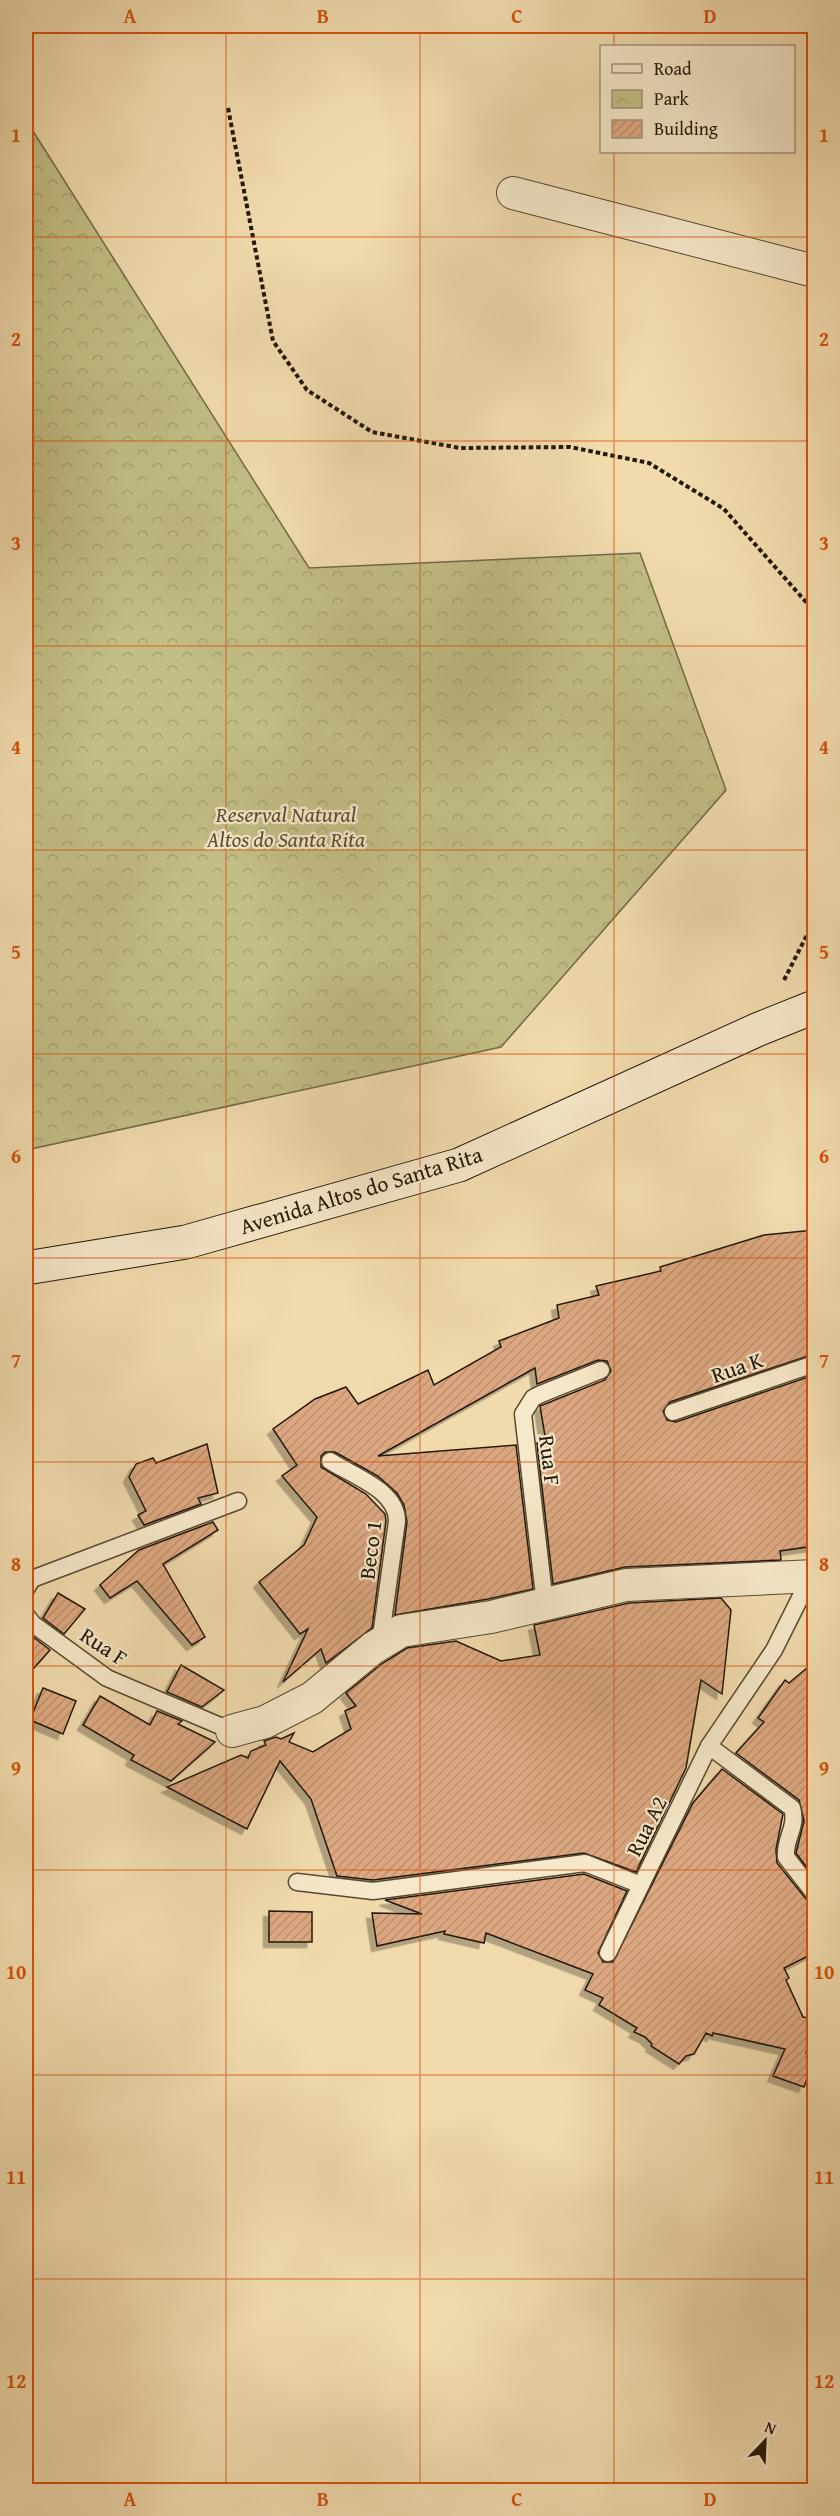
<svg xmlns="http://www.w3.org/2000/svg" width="840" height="2516" font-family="'Gentium Book Plus',serif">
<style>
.park{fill:url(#park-crowns);stroke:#726a46;stroke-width:1.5}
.building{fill:url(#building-hatch);stroke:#221708;stroke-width:1.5;filter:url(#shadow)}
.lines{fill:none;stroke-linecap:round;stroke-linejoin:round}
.lane-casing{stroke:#564831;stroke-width:19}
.street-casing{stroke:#564831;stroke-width:34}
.secondary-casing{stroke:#221708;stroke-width:35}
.path{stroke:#221708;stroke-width:4;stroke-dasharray:4.5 3;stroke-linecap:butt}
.lane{stroke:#f6e8ca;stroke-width:16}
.street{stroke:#f6e8ca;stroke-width:32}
.secondary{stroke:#f6e8ca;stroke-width:33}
.grid{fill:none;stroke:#d4520c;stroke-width:1.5;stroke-opacity:0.55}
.labels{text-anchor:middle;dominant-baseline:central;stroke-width:4.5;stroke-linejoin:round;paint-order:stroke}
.park-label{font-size:22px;font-style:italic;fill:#5a5134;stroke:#f6e8ca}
.street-label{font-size:22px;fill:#221708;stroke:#f6e8ca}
.neatline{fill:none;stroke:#d4520c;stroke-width:2}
.grid-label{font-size:20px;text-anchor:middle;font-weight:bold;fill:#d4520c}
</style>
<defs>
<pattern id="park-crowns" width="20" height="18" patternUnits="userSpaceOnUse" patternTransform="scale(1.5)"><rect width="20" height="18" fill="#c2be85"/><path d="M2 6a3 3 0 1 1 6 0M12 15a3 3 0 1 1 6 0" fill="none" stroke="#a6a371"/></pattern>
<pattern id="building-hatch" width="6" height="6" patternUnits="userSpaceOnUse" patternTransform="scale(1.5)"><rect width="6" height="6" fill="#dda881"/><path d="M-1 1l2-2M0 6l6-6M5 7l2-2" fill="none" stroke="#bd906e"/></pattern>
<filter id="shadow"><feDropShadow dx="-5.5" dy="5.5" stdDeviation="0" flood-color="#0004"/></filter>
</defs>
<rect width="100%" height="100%" fill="#f1dbad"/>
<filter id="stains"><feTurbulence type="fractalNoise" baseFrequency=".00333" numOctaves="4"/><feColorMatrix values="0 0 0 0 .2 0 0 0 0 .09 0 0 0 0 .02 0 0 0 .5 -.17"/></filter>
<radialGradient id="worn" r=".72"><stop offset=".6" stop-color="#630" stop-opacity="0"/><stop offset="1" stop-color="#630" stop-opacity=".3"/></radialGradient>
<path class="park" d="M26,120L309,568L640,553L726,790L501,1047L26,1150Z"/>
<g class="building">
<path d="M814,1230V1354L670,1402L663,1411L667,1420L676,1422L814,1375V1546L780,1551L781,1560L625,1567L553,1584L537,1443L546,1442L540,1406L605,1380L611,1371L607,1361L598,1360L537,1384L535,1368L378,1456L516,1445L533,1589L488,1599L395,1615L407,1522L404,1505L397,1493L378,1476L335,1452H325L321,1456V1467L366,1494L385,1514L386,1521L372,1628L326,1663L321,1649L283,1682L308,1629L300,1634L259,1582L304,1545L317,1517L282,1476L297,1465L273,1429L315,1399L346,1387L358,1404L428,1370L434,1385L501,1347L499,1341L559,1318L557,1305L599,1295L596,1286L661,1271L660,1267L764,1235Z"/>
<path d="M207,1444L218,1493L198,1498L201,1504L144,1525L138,1515L146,1511L129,1477L136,1464L153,1458L156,1463Z"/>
<path d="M213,1522L218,1530L163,1564L205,1637L192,1645L137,1581L110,1598L100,1585L139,1550Z"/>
<path d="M58,1593L85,1609L64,1634L43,1618Z"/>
<path d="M721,1598L731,1610L722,1694L701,1680L686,1768L636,1872L584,1853L373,1880L337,1876L311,1799L280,1761L247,1829L167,1787L241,1755L248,1758L251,1751L266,1745L264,1741L276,1737L281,1739L294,1733L289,1742L313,1752L351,1729L345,1711L356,1706L346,1693L383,1663L407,1648L456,1641L501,1661L540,1655L534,1625L629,1603Z"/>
<path d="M32,1636L50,1650L26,1677V1647Z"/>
<path d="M814,1662V1877L796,1853L804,1821L799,1800L736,1753L764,1722L758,1718L785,1680L789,1683Z"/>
<path d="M181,1665L224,1690L202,1707L167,1692Z"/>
<path d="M43,1688L76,1701L63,1734L30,1720Z"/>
<path d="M100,1696L150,1725L157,1711L182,1721L178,1724L215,1742L171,1781L131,1760L134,1755L83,1725Z"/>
<path d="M722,1769L783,1814L776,1849L777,1863L806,1899L814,1903V1953L784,1968L789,1978L786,1980L803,2017L814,2019L806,2053L814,2057V2061L804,2087L773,2076L785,2049L713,2033L712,2036L706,2033L694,2054L686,2056L679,2064L651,2046L652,2044L645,2037L634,2032L637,2028L599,2005L603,1998L585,1990L593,1974L486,1933L484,1943L444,1934L445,1931L377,1946L372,1913L422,1914L385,1900L584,1874L627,1891L598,1953L603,1962H613L693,1803Z"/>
<path d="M269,1911L312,1912V1942H269Z"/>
</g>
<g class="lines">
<g class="lane-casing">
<g id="lane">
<path d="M673,1412L814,1364"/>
<path d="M330,1461C353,1476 397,1490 397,1521L380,1643"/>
<path d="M26,1589L32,1579L238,1501"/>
<path d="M545,1604L523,1414L533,1398L541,1394L601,1370"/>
<path d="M26,1615L33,1624L107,1678L232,1731"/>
<path d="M709,1746L792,1808C798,1827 784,1839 786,1857L814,1893"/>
<path d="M297,1882L373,1891L585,1863L641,1885L709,1746L774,1650L811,1576"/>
<path d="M608,1953L641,1885"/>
</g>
</g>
<g class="street-casing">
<g id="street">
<path d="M513,193L814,271"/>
<path d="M232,1731L265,1722L312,1698L373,1648L401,1631L491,1617L626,1585L814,1576"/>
</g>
</g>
<g class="secondary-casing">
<path id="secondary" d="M26,1268L186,1242L459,1165L759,1029L814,1007"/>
</g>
<g class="path">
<path d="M228,108L273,341L307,390L372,432L460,448L570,447L649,463L724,509L814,611"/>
<path d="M784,980L809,931L814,908"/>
</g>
<use href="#lane" class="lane"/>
<use href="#street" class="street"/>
<use href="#secondary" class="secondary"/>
</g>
<path class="grid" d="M226,26V2490M420,26V2490M614,26V46M614,152V2490M26,237H814M26,441H814M26,646H814M26,850H814M26,1054H814M26,1258H814M26,1462H814M26,1666H814M26,1870H814M26,2075H814M26,2279H814"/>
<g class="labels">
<g class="park-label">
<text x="286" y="814">Reserval Natural<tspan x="286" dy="25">Altos do Santa Rita</tspan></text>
</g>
<g class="street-label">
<text transform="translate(361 1190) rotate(-17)">Avenida Altos do Santa Rita</text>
<text transform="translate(737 1367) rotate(-19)">Rua K</text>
<text transform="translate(550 1460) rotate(83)">Rua F</text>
<text transform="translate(370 1550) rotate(-83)">Beco 1</text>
<text transform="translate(104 1646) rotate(33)">Rua F</text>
<text transform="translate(646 1826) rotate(-63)">Rua A2</text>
</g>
</g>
<rect width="840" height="2516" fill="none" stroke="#f1dbad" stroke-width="66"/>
<rect x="600" y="45" width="195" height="108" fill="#f6e8ca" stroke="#a1947c" stroke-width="1.5"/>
<rect x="612" y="64" width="30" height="9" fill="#f6e8ca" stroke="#a1947c" stroke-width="1.5"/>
<text x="654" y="75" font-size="18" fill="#221708">Road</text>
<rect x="612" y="90" width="30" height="18" fill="url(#park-crowns)" stroke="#a1947c" stroke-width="1.5"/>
<text x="654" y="105" font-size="18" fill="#221708">Park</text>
<rect x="612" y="120" width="30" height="18" fill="url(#building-hatch)" stroke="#a1947c" stroke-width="1.5"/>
<text x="654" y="135" font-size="18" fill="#221708">Building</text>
<g transform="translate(765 2441) rotate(23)" stroke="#f6e8ca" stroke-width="4.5" paint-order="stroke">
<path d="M0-4.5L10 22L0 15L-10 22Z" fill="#221708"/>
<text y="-9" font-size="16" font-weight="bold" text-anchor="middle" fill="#221708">N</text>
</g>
<rect x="33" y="33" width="774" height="2450" class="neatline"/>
<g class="grid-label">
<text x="130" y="23">A</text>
<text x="323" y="23">B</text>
<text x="517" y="23">C</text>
<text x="710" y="23">D</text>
<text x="16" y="142">1</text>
<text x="824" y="142">1</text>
<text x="16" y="346">2</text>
<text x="824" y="346">2</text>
<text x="16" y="550">3</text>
<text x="824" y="550">3</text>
<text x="16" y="754">4</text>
<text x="824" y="754">4</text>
<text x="16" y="959">5</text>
<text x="824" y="959">5</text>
<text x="16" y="1163">6</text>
<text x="824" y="1163">6</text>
<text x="16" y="1367">7</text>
<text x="824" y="1367">7</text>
<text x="16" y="1571">8</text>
<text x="824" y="1571">8</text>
<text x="16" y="1775">9</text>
<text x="824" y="1775">9</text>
<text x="16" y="1979">10</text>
<text x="824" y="1979">10</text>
<text x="16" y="2184">11</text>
<text x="824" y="2184">11</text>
<text x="16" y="2388">12</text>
<text x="824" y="2388">12</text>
<text x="130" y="2506">A</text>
<text x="323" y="2506">B</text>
<text x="517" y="2506">C</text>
<text x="710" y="2506">D</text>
</g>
<rect width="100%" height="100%" filter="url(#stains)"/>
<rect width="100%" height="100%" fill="url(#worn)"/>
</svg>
